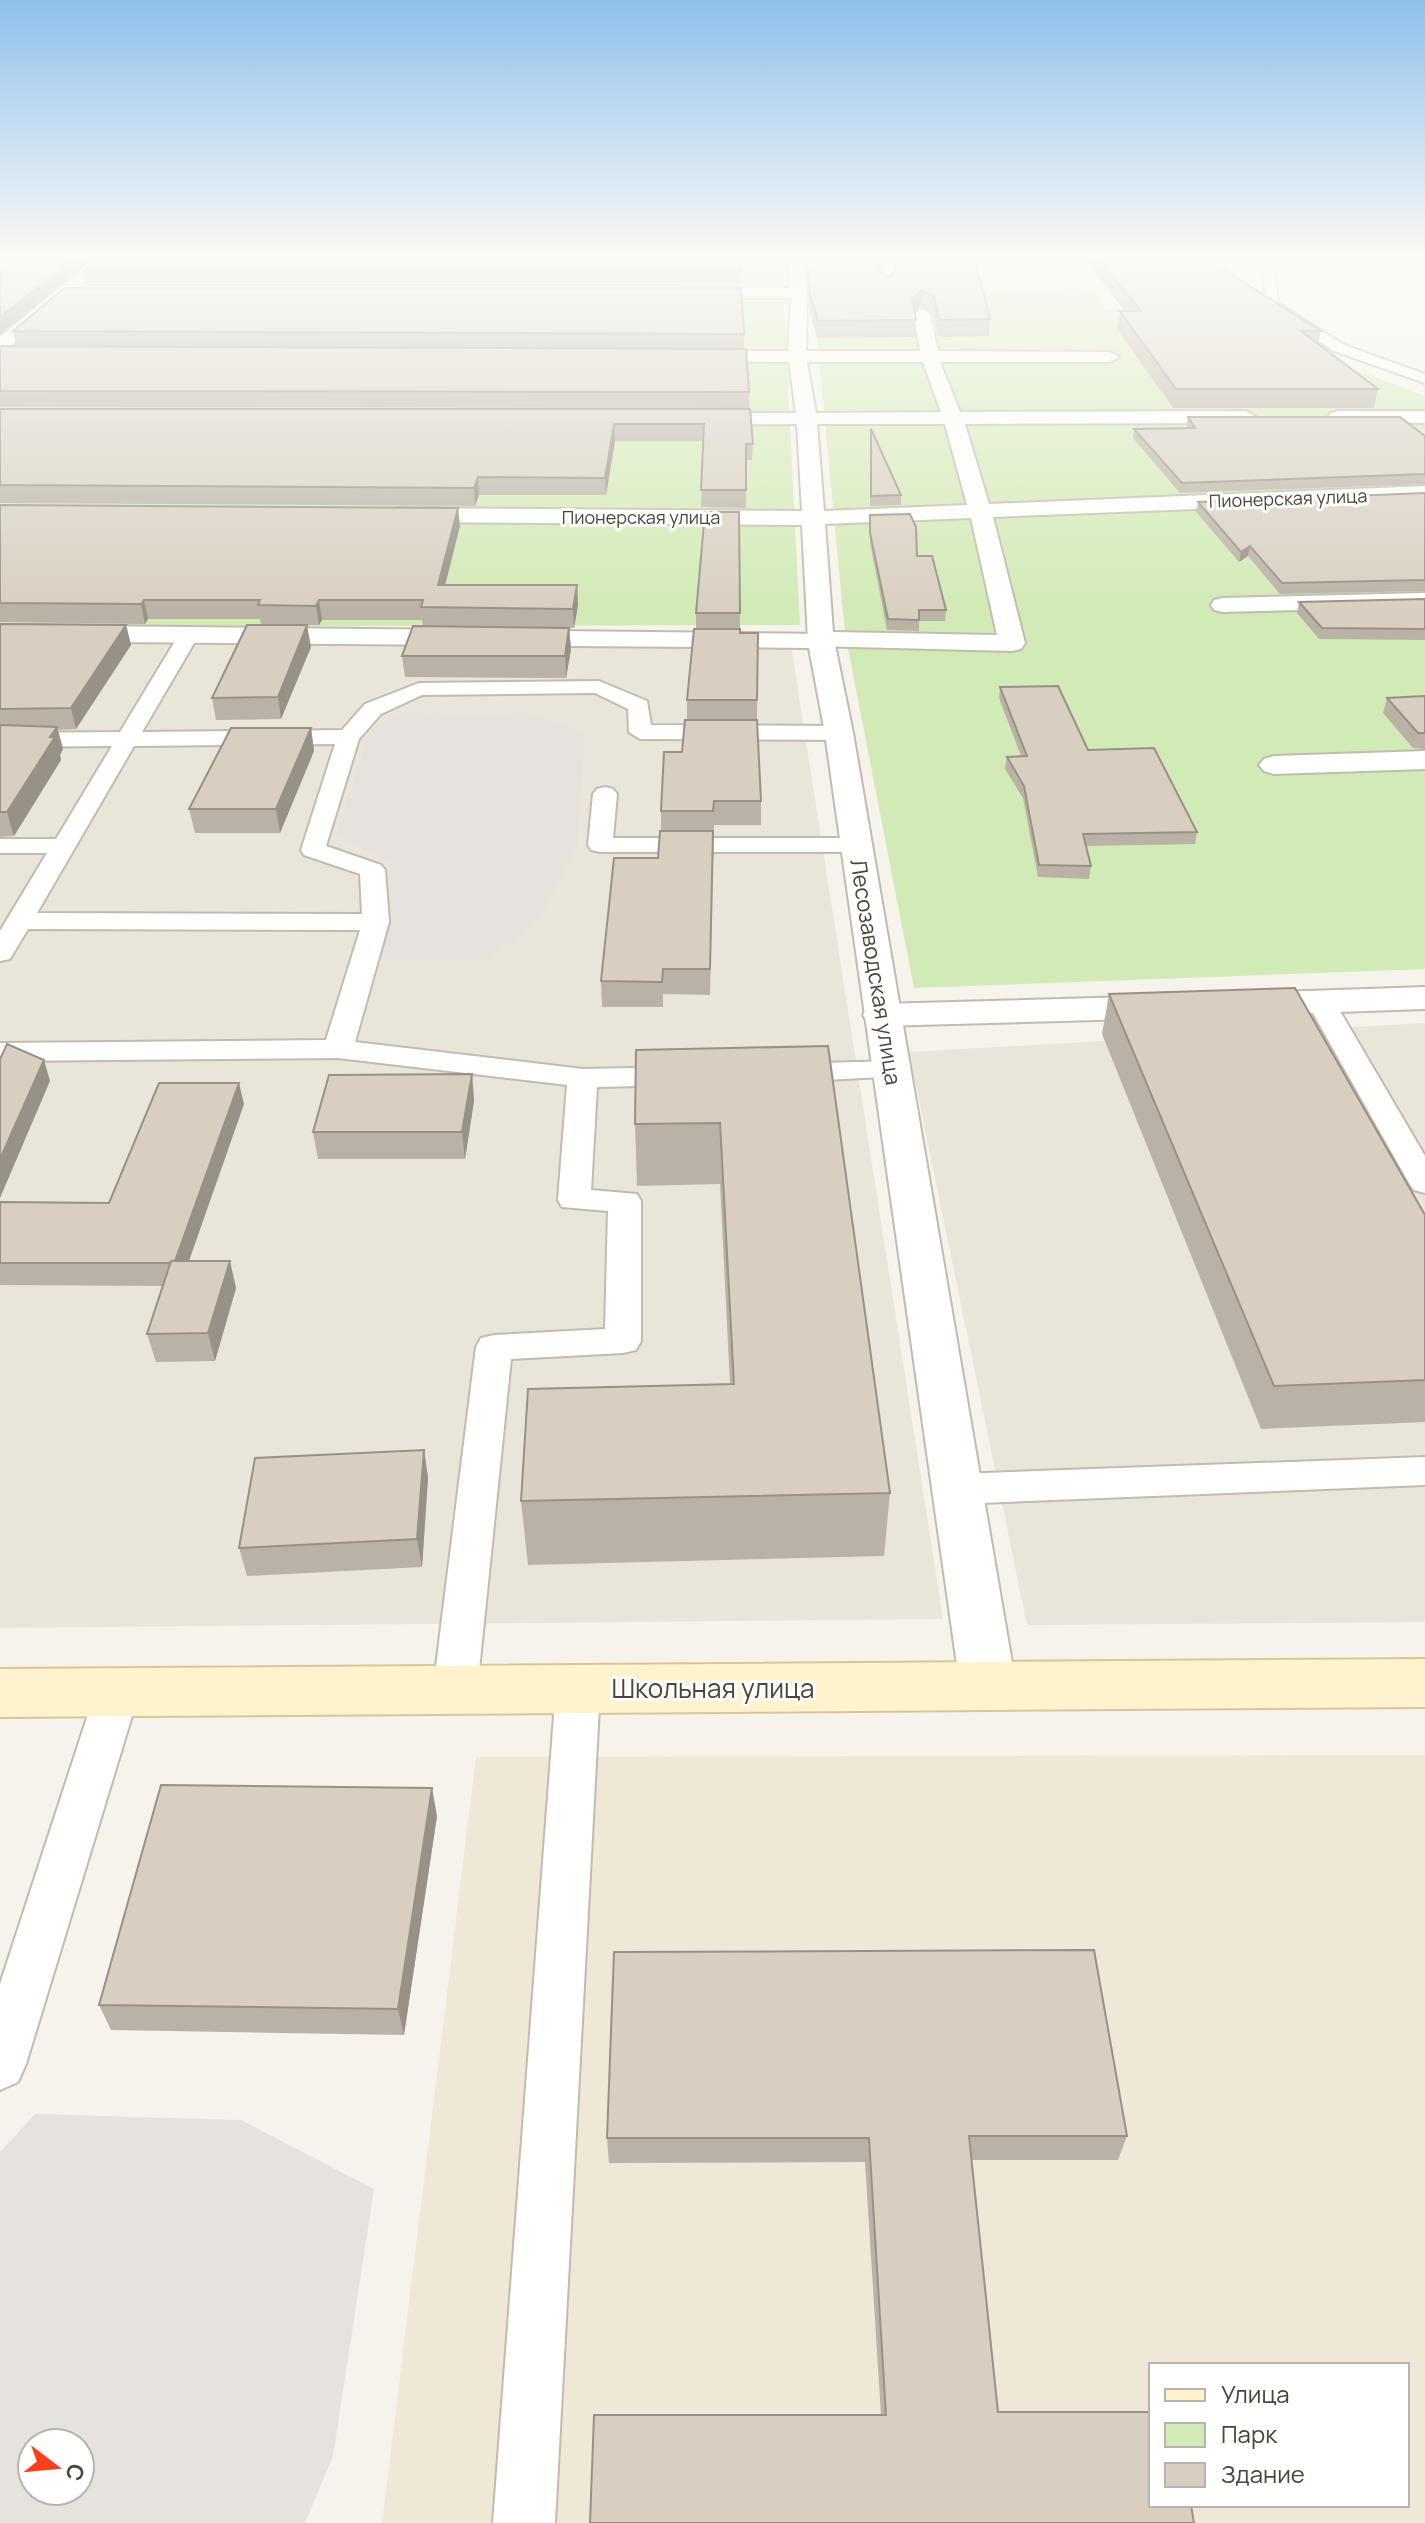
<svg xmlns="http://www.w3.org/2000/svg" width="1425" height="2523" font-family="Manrope,sans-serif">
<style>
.residential{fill:#eae5da}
.industrial{fill:#e6e2dd;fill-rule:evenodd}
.education{fill:#efe8d6;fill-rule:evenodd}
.green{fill:#d2eab5}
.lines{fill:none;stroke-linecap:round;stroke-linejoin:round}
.service-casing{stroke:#c2bbae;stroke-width:4}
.minor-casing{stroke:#c2bbae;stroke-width:4}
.tertiary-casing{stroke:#c2bbae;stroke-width:4}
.secondary-casing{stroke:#d6c79b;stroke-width:4}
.service{fill:#fff;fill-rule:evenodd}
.minor{fill:#fff;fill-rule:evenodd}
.tertiary{fill:#fff;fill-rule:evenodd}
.secondary{fill:#fff3cd;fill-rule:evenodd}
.wall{fill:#bab2a6}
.shaded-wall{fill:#979187}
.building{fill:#d8cfc1;stroke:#979187;stroke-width:2}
.labels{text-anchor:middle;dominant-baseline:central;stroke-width:6;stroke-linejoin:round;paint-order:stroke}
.far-street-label{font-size:18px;fill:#4b4439;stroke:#fff}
.street-label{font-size:22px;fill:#4b4439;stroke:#fff}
.near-street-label{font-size:26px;fill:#4b4439;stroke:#fff}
</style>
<rect width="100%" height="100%" fill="#f6f3ec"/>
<g class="residential">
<path d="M790,639L943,1619L0,1628V640Z"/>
<path d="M1425,1023V1622L1027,1625L909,1052Z"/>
</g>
<g class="industrial">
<path d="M401,713L531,714L585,732L577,847L539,921L487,959L381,961L389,922L393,865L336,835L371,728Z"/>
<path d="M35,2114L241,2120L374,2189L333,2456L305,2523H0V2152ZM32,2443H80V2491H32Z"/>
</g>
<path class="education" d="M1425,1755V2523H382L476,1757ZM1151,2365H1407V2505H1151Z"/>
<g class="green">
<path d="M116,260H775L782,264L800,625L0,627V357Z"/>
<path d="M1077,290L1094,292L1105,309H1153L1348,367L1425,396V969L914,988L845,633L813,296Z"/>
</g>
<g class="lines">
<g class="service-casing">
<g id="service">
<path d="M881,260H893L892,286L886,290L880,286Z"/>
<path d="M1252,260H1265L1274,268L1278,303L1344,345L1425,374V383L1334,351L1268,308L1262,269Z"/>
<path d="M1409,260H1425V268Z"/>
<path d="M190,627L200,633L142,732L342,730L365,704L419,683L599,681L647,701L651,725L839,726L850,733L839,740L640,739L629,732L628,709L595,693L422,695L381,714L359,739L326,846L381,865L385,870L389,922L355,1042L583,1069L682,1067L693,1070L697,1076L693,1082L682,1085L597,1087L591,1190L637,1194L641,1201V1341L636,1350L623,1353L511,1359L477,1690L470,1703L455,1708L440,1703L433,1690L476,1347L481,1338L494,1335L605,1329L608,1211L562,1207L558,1200L567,1085L338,1058L0,1061V1043L326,1040L360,930L28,929L10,959L0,961V931L47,853H0V839H56L112,746L0,747V733L120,732L180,633ZM335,744L301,850L304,855L360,874L362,914L37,913L134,746Z"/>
<path d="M605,787L613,789L617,794L613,838H856L865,840L868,845L865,850L856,852H600L591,850L588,845L593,794L597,789Z"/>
<path d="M1320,993L1330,995L1334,1001L1425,1156V1193L1414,1190L1409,1183L1306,1001L1310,995Z"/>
<path d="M891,1061L902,1064L906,1070L902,1076L787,1082L776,1079L772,1073L776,1067L787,1064Z"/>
<path d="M1425,1457V1485L957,1504L943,1499L937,1489L943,1479L957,1474Z"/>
<path d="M578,1671L593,1676L600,1689L555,2523H493L556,1689L563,1676Z"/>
<path d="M117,1675L132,1680L139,1693L26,2064L18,2082L0,2090V1984L95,1693L102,1680Z"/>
</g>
</g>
<g class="minor-casing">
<g id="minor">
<path d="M782,260H800L803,263L807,293L806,351H920L914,314L922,309L930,314L938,351L1110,352L1119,357L1110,362H940L960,412L1246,411L1256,417L1246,423L965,424L989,504L1425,486V500L993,517L1025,643L1021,649L1012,651L812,646L808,640L802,525L398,522L387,515L398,508L802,511L797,424L690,425L680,419L690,413H796L789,362L685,361L676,356L685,351H788L791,298H681L673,293L681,288H790L788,265ZM807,362H923L941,412L816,413ZM817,424H945L967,505L824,511ZM971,518L997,635L833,632L825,524Z"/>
<path d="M1338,411H1425V423L1331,421L1328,417L1331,413Z"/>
<path d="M1425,593V607L1223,612L1214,610L1211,605L1214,600L1223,598Z"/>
<path d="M1425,751V769L1274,774L1264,771L1259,765L1264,759L1274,756Z"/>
<path d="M1425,987V1009L1244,1015L1231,1012L1226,1004L1231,996L1244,993Z"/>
<path d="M1167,996L1180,999L1185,1007L1180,1015L1167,1018L881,1026L868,1023L863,1015L868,1007L881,1004Z"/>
</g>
</g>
<g class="tertiary-casing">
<g id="tertiary">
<path d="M94,260H110L6,350L0,351V337Z"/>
<path d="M0,625L830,634L834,640L853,733L1016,1686L1008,1703L988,1710L968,1703L960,1686L825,733L809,648L0,641Z"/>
</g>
</g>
<g class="secondary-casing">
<path id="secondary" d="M1425,1659V1707L0,1717V1669Z"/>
</g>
<use href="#service" class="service"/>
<use href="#minor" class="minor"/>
<use href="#tertiary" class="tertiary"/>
<use href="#secondary" class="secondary"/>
</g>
<g class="wall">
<path d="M804,260H879L878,270L889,277L990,319L989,336L938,337L933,313L920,306L914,312L916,320L915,337L817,338L810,311L806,263Z"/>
<path d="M1084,260H1208L1321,331L1318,344L1378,389L1374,408H1173L1117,329L1120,311H1125Z"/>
<path d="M83,272H740V285H86Z"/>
<path d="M13,331L744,334V348L16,345Z"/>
<path d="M0,346L749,392V408L0,407Z"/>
<path d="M0,409H750L753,444L752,460H746V508L701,507L704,441H615L606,495H479L475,506L0,503Z"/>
<path d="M1188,417L1425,436V484L1180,493L1133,438L1134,429L1188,428L1186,426Z"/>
<path d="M871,429L901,495V505L870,506Z"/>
<path d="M1425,493V591L1280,594L1248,556L1239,562L1196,512L1198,502Z"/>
<path d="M0,505L460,526L445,585H577L578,605L574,628H569L571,649L566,678L405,677L402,656L423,626L422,620H322L319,625H261L260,619H148L145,624L0,622Z"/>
<path d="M739,512L740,633H758L757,720L761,801V825H714L710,995L663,994V1007H602L601,981L658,858L661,831V811L682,752L687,720V700L696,629V613Z"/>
<path d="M870,515L917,556L946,610L945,621H919V631L887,630L870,543Z"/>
<path d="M1425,599V640L1319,639L1297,613L1299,602Z"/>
<path d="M0,624L126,625L131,645L76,729L58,730L63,749L60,755L61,760L14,836L0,837Z"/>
<path d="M311,647L281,719L216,720L212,698Z"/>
<path d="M1000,687L1197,832L1195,844L1086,846L1091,866L1089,879L1038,877L1023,798L1005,769L1007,757L1021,756L999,698Z"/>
<path d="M1425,696V749L1413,748L1383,713L1387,698Z"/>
<path d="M311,728L314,751L280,833H195L189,809Z"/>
<path d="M1109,994L1425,1215V1422L1261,1429L1102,1034Z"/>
<path d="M828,1046L890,1493L884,1556L528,1565L521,1501L730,1385L720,1184L637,1186L635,1124Z"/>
<path d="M472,1074L474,1101L465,1159H318L313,1132Z"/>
<path d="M244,1104L189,1261L236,1288L215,1361L156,1362L147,1334L163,1286L0,1285V1202L109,1203Z"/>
<path d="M424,1450L428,1478L422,1567L247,1576L239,1548Z"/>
<path d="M437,1816L404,2035L111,2030L99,2005Z"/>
<path d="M1127,2136L1118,2160H971L998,2412L881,2415L865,2162L609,2163L607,2138Z"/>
</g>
<g class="shaded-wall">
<path d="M72,260H91L0,335V317Z"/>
<path d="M922,290L920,306L911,314L912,298Z"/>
<path d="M614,424L615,441L606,495L605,478Z"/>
<path d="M478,477L479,495L475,506L474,488Z"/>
<path d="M458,508L460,526L440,605L438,585Z"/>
<path d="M1250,546L1248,556L1239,562L1241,552Z"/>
<path d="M577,585L578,605L574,628L573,609Z"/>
<path d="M144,600L148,619L145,624L141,604Z"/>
<path d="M319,600L322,620L319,625L316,606Z"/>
<path d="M126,625L131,645L76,729L71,708Z"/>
<path d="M307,625L311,647L281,719L278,697Z"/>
<path d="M569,628L571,649L566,678L565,656Z"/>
<path d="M57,727L63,749L60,755L61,760L14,836L7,812Z"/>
<path d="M311,728L314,751L280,833L276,809Z"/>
<path d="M44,1060L50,1081L0,1198V1159Z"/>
<path d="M472,1074L474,1101L465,1159L462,1132Z"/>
<path d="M239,1083L244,1104L180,1286L174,1263Z"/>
<path d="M230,1261L236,1288L215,1361L208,1333Z"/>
<path d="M424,1450L428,1478L422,1567L417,1539Z"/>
<path d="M432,1788L437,1816L404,2035L398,2009Z"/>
</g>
<g class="building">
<path d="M0,260H72L0,317Z"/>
<path d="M96,260H739L740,272H83Z"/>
<path d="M807,260H879L878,270L889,277L896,270V260H975L990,319L939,320L934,297L922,290L912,298L916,320L818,321L810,295Z"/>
<path d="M1099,260H1208L1321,331H1301L1378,389H1176L1120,311H1141Z"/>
<path d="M64,288H741L744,334L13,331Z"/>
<path d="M0,346L746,349L749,392L0,391Z"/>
<path d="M0,409H750L753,444H746V490H701L704,424H614L605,478L478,477L474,488L0,485Z"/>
<path d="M1188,417H1400L1425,436V474L1182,483L1134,429L1195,428Z"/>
<path d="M871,429L901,495L871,496Z"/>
<path d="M1425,493V580L1282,583L1250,546L1241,552L1198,502Z"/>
<path d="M0,505L458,508L438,585H577L573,609L421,607L423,600H319L316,606L258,605L260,600H144L141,604L0,603Z"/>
<path d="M705,512H739L740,613H696Z"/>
<path d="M910,514L916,527L917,556H932L946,610H919V620L888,619L870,533V515Z"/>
<path d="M1425,599V629L1322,628L1299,602Z"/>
<path d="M0,624L126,625L71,708L0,709Z"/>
<path d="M247,625H307L278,697L212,698Z"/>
<path d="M413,626L569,628L565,656H402Z"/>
<path d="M694,629H740V633H758L757,700H687Z"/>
<path d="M1058,686L1088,750L1154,748L1197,832L1083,834L1091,866L1039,865L1024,786L1007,757L1027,756L1000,687Z"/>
<path d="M1425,696V733H1418L1387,698Z"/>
<path d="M685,720H757L761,801H714L713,811H661L664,752H682Z"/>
<path d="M0,725L57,727L50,737H55L7,812H0Z"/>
<path d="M231,728H311L276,809H189Z"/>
<path d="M660,831H713L710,969H663L662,982L601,981L614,858H658Z"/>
<path d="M1295,988L1425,1215V1380L1274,1386L1109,994Z"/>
<path d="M7,1044L44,1060L0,1159V1059Z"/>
<path d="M828,1046L890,1493L521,1501L528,1389L734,1384L720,1123L635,1124L636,1050Z"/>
<path d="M472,1074L462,1132H313L329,1075Z"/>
<path d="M159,1083H239L175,1261H171L170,1263H0V1202L109,1203Z"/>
<path d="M171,1261H230L208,1333L147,1334Z"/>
<path d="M424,1450L417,1539L239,1548L255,1458Z"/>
<path d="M161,1785L432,1788L398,2009L99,2005Z"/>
<path d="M1094,1950L1127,2136H969L998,2412H1151V2505H1191L1194,2523H590L594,2415H886L869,2138H607L614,1952Z"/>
</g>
<linearGradient id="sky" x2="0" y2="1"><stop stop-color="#8fc1ec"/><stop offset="0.42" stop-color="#fbfaf6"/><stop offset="1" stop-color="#fbfaf6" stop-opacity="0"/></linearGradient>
<rect width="1425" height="613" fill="url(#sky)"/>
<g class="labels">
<g class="far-street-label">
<text transform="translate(1288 498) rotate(-2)">Пионерская улица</text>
<text x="641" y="517">Пионерская улица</text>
</g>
<g class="street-label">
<text transform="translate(876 972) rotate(81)">Лесозаводская улица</text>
</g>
<g class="near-street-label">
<text x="713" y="1688">Школьная улица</text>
</g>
</g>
<rect x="1149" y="2363" width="260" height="144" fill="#ffffff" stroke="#b7b4b0" stroke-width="2"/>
<rect x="1165" y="2389" width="40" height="12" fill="#fff3cd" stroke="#b7b4b0" stroke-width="2"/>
<text x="1221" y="2403" font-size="24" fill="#4b4439">Улица</text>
<rect x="1165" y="2423" width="40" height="24" fill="#d2eab5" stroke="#b7b4b0" stroke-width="2"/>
<text x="1221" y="2443" font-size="24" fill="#4b4439">Парк</text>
<rect x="1165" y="2463" width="40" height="24" fill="#d8cfc1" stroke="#b7b4b0" stroke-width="2"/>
<text x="1221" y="2483" font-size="24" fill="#4b4439">Здание</text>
<g transform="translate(56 2467) rotate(106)"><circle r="38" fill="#ffffff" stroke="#b7b4b0" stroke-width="2"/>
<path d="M0-6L14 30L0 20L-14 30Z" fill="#fc3f1d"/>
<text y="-12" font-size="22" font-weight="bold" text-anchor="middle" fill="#4b4439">С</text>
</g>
</svg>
